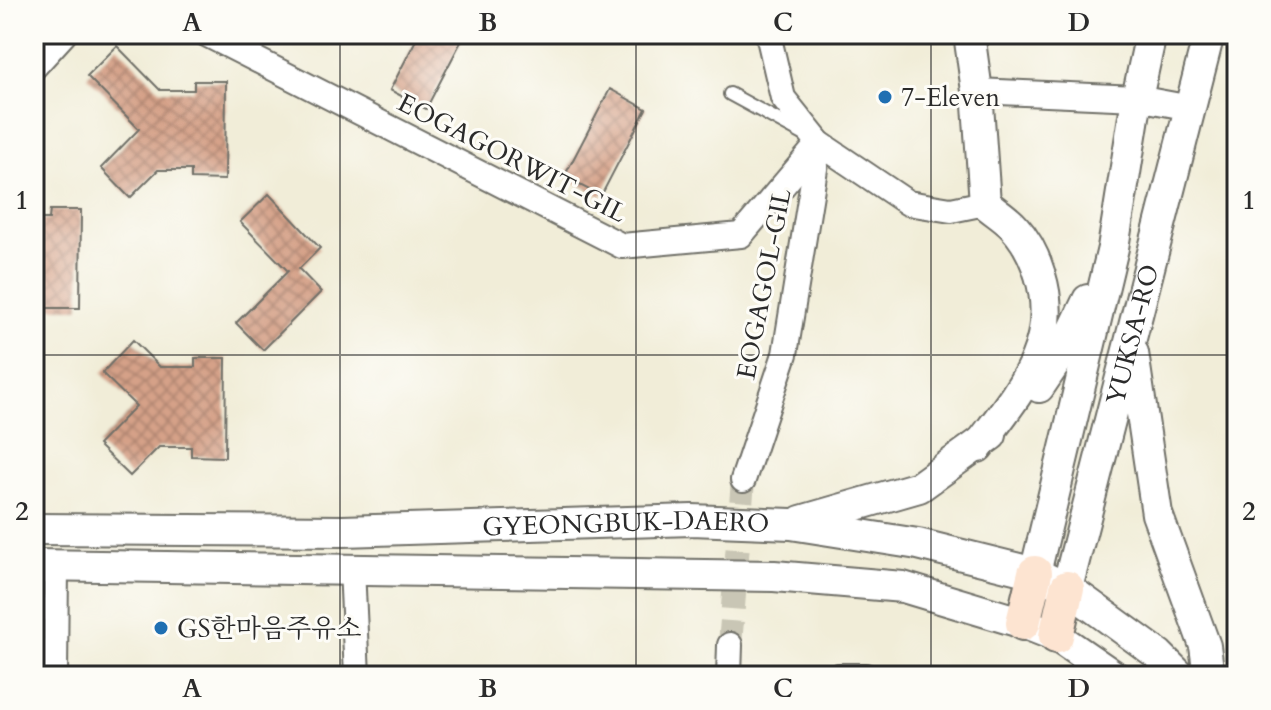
<svg xmlns="http://www.w3.org/2000/svg" width="1271" height="710" font-family="Cardo,'Noto Serif KR',serif">
<style>
.building{fill:url(#building-cross-hatch)}
.lines{fill:none;stroke-linecap:round;stroke-linejoin:round}
.minor-tunnel{stroke:#c9c6b5;stroke-width:24;stroke-dasharray:24 12;stroke-linecap:butt}
.service-casing{stroke:#706f68;stroke-width:16}
.minor-casing{stroke:#706f68;stroke-width:28}
.tertiary-casing{stroke:#706f68;stroke-width:34}
.secondary-casing{stroke:#706f68;stroke-width:38}
.service{stroke:#fff;stroke-width:12}
.minor{stroke:#fff;stroke-width:24}
.tertiary{stroke:#fff;stroke-width:30}
.secondary{stroke:#fde4d1;stroke-width:34}
.grid{fill:none;stroke:#2b2b2b;stroke-width:2;stroke-opacity:0.55}
.poi-dot{fill:#1f6fb2;stroke:#fdfcf7;stroke-width:3}
.labels{text-anchor:middle;dominant-baseline:central;stroke-width:6;stroke-linejoin:round;paint-order:stroke}
.poi-label{font-size:26px;fill:#2b2b2b;stroke:#fdfcf7;text-anchor:start}
.street-label{font-size:26px;fill:#2b2b2b;stroke:#fdfcf7}
.neatline{fill:none;stroke:#2b2b2b;stroke-width:3}
.grid-label{font-size:26px;text-anchor:middle;font-weight:bold;fill:#2b2b2b}
</style>
<defs>
<pattern id="building-cross-hatch" width="8" height="8" patternUnits="userSpaceOnUse" patternTransform="scale(2)"><rect width="8" height="8" fill="#d5a188"/><path d="M0 0l8 8M0 8l8-8" fill="none" stroke="#ad836f"/></pattern>
</defs>
<rect width="100%" height="100%" fill="#fdfcf7"/>
<filter id="ink" filterUnits="userSpaceOnUse"><feTurbulence type="fractalNoise" baseFrequency=".0125" numOctaves="2"/><feDisplacementMap in="SourceGraphic" scale="16" xChannelSelector="R" yChannelSelector="G"/><feConvolveMatrix kernelMatrix="1 2 1 2 8 2 1 2 1" color-interpolation-filters="sRGB"/></filter>
<filter id="wash" filterUnits="userSpaceOnUse"><feTurbulence type="fractalNoise" baseFrequency=".006" numOctaves="4" result="noise"/><feDisplacementMap in="SourceGraphic" scale="32" xChannelSelector="R" yChannelSelector="G"/><feGaussianBlur stdDeviation="1.8" result="paint"/><feColorMatrix in="noise" values="0 0 0 0 0 0 0 0 0 0 0 0 0 0 0 0 0 1.4 0 .05"/><feComposite in="paint" operator="in"/></filter>
<g filter="url(#wash)">
<rect width="100%" height="100%" fill="#f1edd8"/>
<g id="blocks">
<g class="building">
<path d="M419,34H465L426,109L390,90Z"/>
<path d="M117,46L160,90H194V81H226L225,180L191,179V170H158L130,198L101,168L139,129L87,76Z"/>
<path d="M610,89L646,109L601,196L564,177Z"/>
<path d="M269,194L320,248L299,269L321,292L263,350L236,323L288,271L240,222Z"/>
<path d="M50,210H81L80,308H46V298H35L34,227L36,219H49Z"/>
<path d="M133,340L160,367H195V358H226L225,457L191,456V447H159L130,476L98,445L136,406L102,373Z"/>
</g>
</g>
</g>
<g filter="url(#ink)">
<use href="#blocks" fill-opacity="0" stroke="#706f68" stroke-width="2"/>
<g class="lines">
<path class="minor-tunnel" d="M730,645L743,480"/>
<g class="service-casing">
<path id="service" d="M730,94L805,135"/>
</g>
<g class="minor-casing">
<g id="minor">
<path d="M206,34L622,246L741,235L819,143"/>
<path d="M768,34L783,98L819,143L908,203L951,210L985,203"/>
<path d="M34,67L64,34"/>
<path d="M977,91L1137,98L1191,108"/>
<path d="M743,480L785,354L819,144"/>
<path d="M352,568L357,676"/>
<path d="M55,676L56,566"/>
<path d="M729,676L730,645"/>
<path d="M839,676H865"/>
</g>
</g>
<g class="tertiary-casing">
<g id="tertiary">
<path d="M969,34L977,91L985,203C994,211 1006,218 1014,227C1026,240 1035,258 1040,275C1062,346 1017,394 978,447"/>
<path d="M1133,353L1157,514L1205,646L1209,676"/>
<path d="M1039,387L1064,350L1088,300"/>
<path d="M801,521L919,487L991,435"/>
<path id="s1" d="M34,529L343,531L692,520L791,524L918,544L1035,573L1067,588L1159,655L1180,676"/>
<path d="M34,565L774,576L903,587L1023,623L1056,636L1114,676"/>
<path d="M1035,573L1113,248L1137,98L1151,34"/>
<path id="s2" d="M1067,588L1209,34"/>
</g>
</g>
<g class="secondary-casing">
<g id="secondary">
<path d="M1023,623L1035,573"/>
<path d="M1056,636L1067,588"/>
</g>
</g>
<use href="#service" class="service"/>
<use href="#minor" class="minor"/>
<use href="#tertiary" class="tertiary"/>
<use href="#secondary" class="secondary"/>
</g>
</g>
<path class="grid" d="M340,34V676M636,34V676M931,34V676M34,355H1237"/>
<g class="poi-dot">
<circle cx="885" cy="97" r="8"/>
<circle cx="161" cy="628" r="8"/>
</g>
<g class="labels">
<g class="poi-label">
<text x="901" y="97">7-Eleven</text>
<text x="177" y="628">GS한마음주유소</text>
</g>
<g class="street-label">
<text transform="translate(512 158) rotate(27)">EOGAGORWIT-GIL</text>
<text transform="translate(764 284) rotate(-79)">EOGAGOL-GIL</text>
<text stroke="none"><textPath href="#s2" startOffset="262">YUKSA-RO</textPath></text>
<text stroke="none"><textPath href="#s1" startOffset="592">GYEONGBUK-DAERO</textPath></text>
</g>
</g>
<rect width="1271" height="710" fill="none" stroke="#fdfcf7" stroke-width="88"/>
<rect x="44" y="44" width="1183" height="622" class="neatline"/>
<g class="grid-label">
<text x="192" y="31">A</text>
<text x="488" y="31">B</text>
<text x="783" y="31">C</text>
<text x="1079" y="31">D</text>
<text x="22" y="209">1</text>
<text x="1249" y="209">1</text>
<text x="22" y="520">2</text>
<text x="1249" y="520">2</text>
<text x="192" y="697">A</text>
<text x="488" y="697">B</text>
<text x="783" y="697">C</text>
<text x="1079" y="697">D</text>
</g>
</svg>
